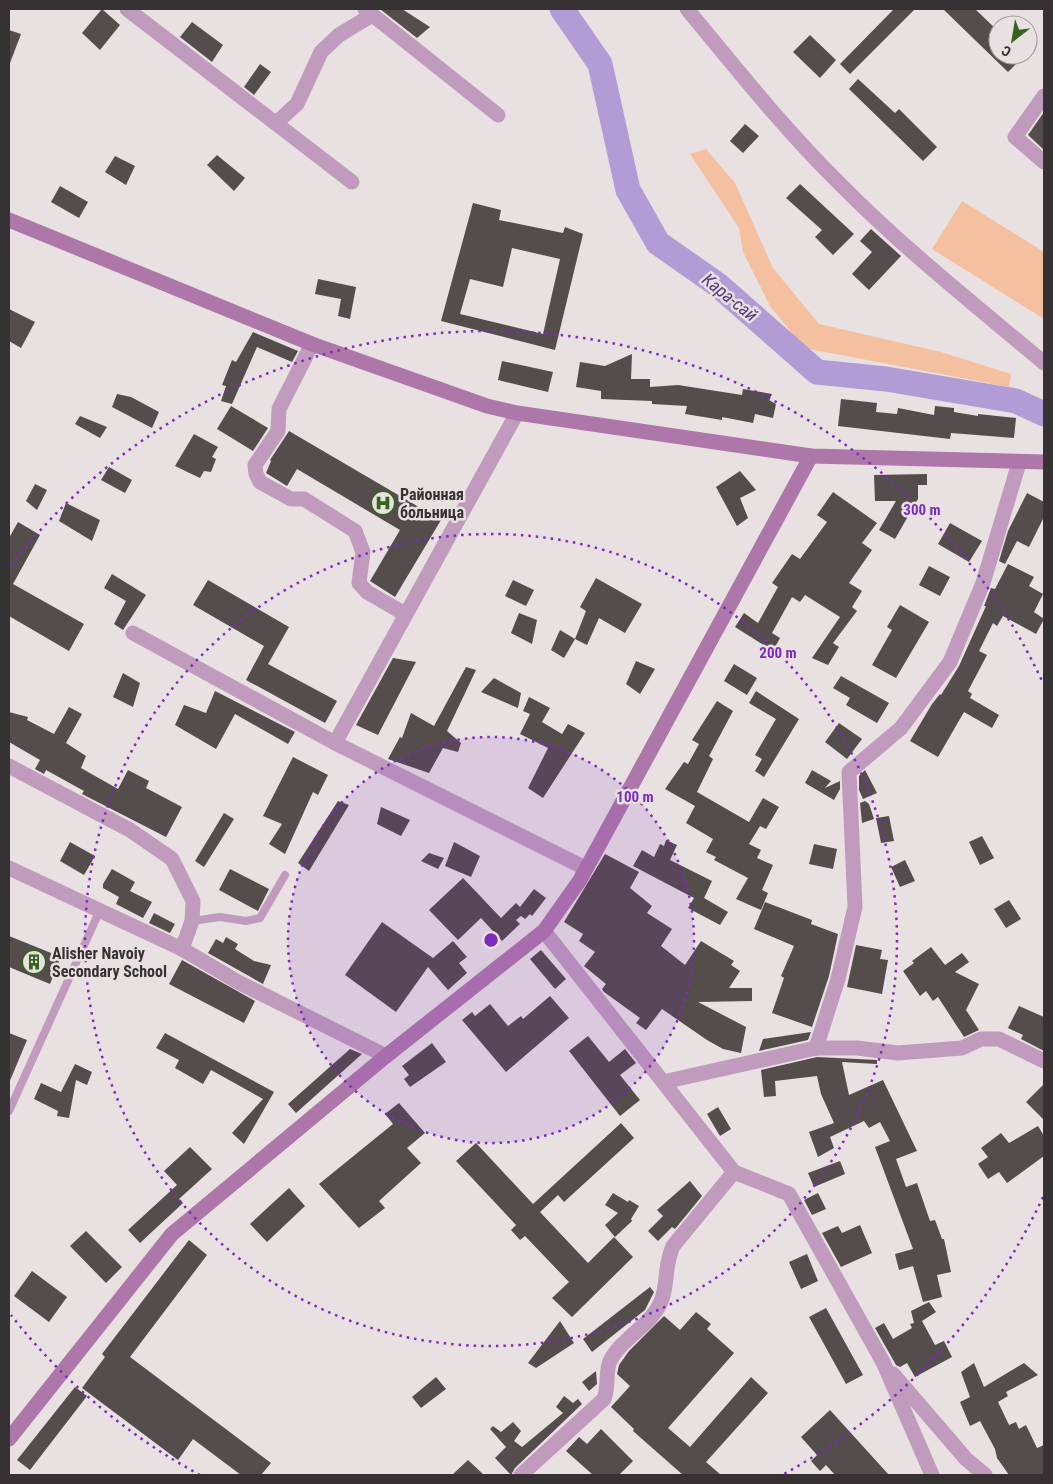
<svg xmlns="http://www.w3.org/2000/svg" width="1053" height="1484" font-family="'Roboto Condensed',sans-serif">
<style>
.green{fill:#f5c09f}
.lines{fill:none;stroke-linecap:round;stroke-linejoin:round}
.river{stroke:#b19cd5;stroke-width:25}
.building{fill:#554c4c;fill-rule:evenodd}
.lane{stroke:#c09bbd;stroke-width:8}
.street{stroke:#c09bbd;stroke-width:15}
.secondary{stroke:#ae77aa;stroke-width:15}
.ring{fill:none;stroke:#7b2cbf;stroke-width:2.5;stroke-dasharray:2.5 5}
.labels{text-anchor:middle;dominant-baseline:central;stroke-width:5;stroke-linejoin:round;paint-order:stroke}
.poi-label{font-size:16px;font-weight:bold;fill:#363233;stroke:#e9e0e2;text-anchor:start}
.water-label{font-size:18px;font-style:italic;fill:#56397e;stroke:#e9e0e2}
.centre{fill:#7b2cbf;stroke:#e9e0e2;stroke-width:2.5}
.ring-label{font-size:15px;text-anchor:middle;font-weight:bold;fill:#7b2cbf;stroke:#e9e0e2;stroke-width:5;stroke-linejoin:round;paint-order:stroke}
</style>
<rect width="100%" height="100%" fill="#e9e0e2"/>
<g class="green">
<path d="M706,149L735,183L773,268L819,324L941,352L1011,374L1009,387L804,348L770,306L743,252L739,228L690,154Z"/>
<path d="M962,201L1044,252V319L932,249Z"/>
</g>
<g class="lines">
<path class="river" d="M562,9L600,64L628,190L658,243L718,285L817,372L886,379L1016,401L1044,414"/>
</g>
<g class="building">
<path d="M102,9L120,25L100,50L82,33Z"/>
<path d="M380,9H402L430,27L417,38Z"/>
<path d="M894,9H915L850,74L840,64Z"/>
<path d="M943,9H975L998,31V55H1025L1008,72Z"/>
<path d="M192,22L223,45L212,62L180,37Z"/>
<path d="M9,30L21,34L10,63H9Z"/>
<path d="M810,35L836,60L820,78L793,52Z"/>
<path d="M260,64L271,72L254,95L244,87Z"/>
<path d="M858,79L895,113L899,109L937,147L923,161L849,89Z"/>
<path d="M1044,112V150L1028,135Z"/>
<path d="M745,124L759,136L743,153L730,141Z"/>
<path d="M217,155L245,178L234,191L207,165Z"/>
<path d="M115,156L135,166L126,185L105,172Z"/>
<path d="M800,184L854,234L833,255L815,237L822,230L786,198Z"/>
<path d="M60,186L88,202L79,218L51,202Z"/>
<path d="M473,203L501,210L499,220L563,233L565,227L583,234L555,350L441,321ZM512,248L560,259L543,334L460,314L470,279L503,287Z"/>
<path d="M871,229L901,256L869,290L852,274L872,252L860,241Z"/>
<path d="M318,279L356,287L350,319L338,316L341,299L315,294Z"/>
<path d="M9,309L35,322L21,348L9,341Z"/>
<path d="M253,332L298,351L292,362L257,347L232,404L221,401L226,386L222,385L232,360L236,362Z"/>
<path d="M632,354L631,379H650V387L678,385L742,395L743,389L772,394L769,400L776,404L773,418L755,414L753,423L722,417V420L685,414L687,406L652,404V401L601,399V391L576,387L580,362L605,366Z"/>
<path d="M502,361L553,372L548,392L498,380Z"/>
<path d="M117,394L131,397L159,412L152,428L112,407Z"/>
<path d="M841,399L877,403L876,412L897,414L898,408L934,415L935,406L954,408V412L978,416V414L1016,418L1014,438L951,433L950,439L838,426Z"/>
<path d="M231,406L268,428L253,451L217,429Z"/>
<path d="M80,416L107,427L100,438L75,424Z"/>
<path d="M289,431L441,520L395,597L370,581L400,530L297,469L287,486L266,473L271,461L270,460Z"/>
<path d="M194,434L218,447L212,457L216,459L211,472L204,471L200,478L175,466Z"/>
<path d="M109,467L132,480L125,493L101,480Z"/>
<path d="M740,471L756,490L740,498L748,518L737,526L716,487Z"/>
<path d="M927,474V485H918V499L895,539L879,530L896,501H875L874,475Z"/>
<path d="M35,484L47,490L37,510L26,501Z"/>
<path d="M833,492L877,523L862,543L872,550L849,583L862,591L852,607L857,611L833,643L839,647L828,665L812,658L840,617L805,595L800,602L792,597L772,633L780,638L773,651L735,627L744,613L758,623L778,587L772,583L792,554L800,559L827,522L817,515Z"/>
<path d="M1027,493L1044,502V517L1029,547L1017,541L1005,564L999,561L1008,531Z"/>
<path d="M66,503L100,520L92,541L59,521Z"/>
<path d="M18,522L40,535L13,584L84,624L69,651L9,616V538Z"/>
<path d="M950,523L982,541L969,562L938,544Z"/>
<path d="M1008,564L1034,577L1029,586L1043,594L1034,612L1044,619L1036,634L1003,616L997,626L993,623L979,651L987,655L968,691L972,694L970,698L999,715L992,728L964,712L938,757L910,741L932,704L940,694L941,695L959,666L986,606H984L991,588L995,589Z"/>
<path d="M929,566L950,577L940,596L919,585Z"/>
<path d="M112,574L146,595L123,630L114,624L126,601L104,588Z"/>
<path d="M596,578L642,604L625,633L599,618L587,645L575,639L586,611L580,607Z"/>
<path d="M208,580L289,627L268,664L337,701L325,723L246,680L264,646L193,605Z"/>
<path d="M513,580L534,590L526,606L505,596Z"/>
<path d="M900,605L929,622L896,678L872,665L892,630L887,627Z"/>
<path d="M519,613L537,620L532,644L511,633Z"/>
<path d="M560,630L575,639L564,658L551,650Z"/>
<path d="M393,658L416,662L378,735L356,725Z"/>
<path d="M636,661L655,669L640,694L626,684Z"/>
<path d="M734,664L757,678L747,695L724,681Z"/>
<path d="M466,667L476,670L447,731L461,743L458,752L443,748L429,773L388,759L400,737L402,738L411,713L434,726Z"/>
<path d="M123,673L140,683L133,707L113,697Z"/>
<path d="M841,676L889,703L877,723L846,705L850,698L833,688Z"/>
<path d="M494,678L521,693L518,708L481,692Z"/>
<path d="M215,691L295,732L288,744L235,714L216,749L175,725L184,705L206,713Z"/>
<path d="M756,691L799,719L764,777L755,771L762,759L755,755L776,719L749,703Z"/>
<path d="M529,697L550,708L542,722L562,734L568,724L585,733L543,798L528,788L548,748L520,734L530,714L523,711Z"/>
<path d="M717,701L733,711L709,756L713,759L697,792L749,822L763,798L779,807L766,829L760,826L749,844L761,850L757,858L773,865L762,890L768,893L761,910L736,899L748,878L714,860L716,857L706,852L713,839L686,823L695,806L665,789L684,762L688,764L699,744L692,740Z"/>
<path d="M69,707L82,714L66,743L86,756L81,768L118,789L128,770L149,781L146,788L182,807L166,837L82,794L84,791L46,770L44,774L35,769L40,760L9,742V712L28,717L27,720L54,734Z"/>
<path d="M839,723L862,739L847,759L825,742Z"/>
<path d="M293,757L328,775L318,795L313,792L285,854L269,844L282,824L263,816Z"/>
<path d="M812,770L831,781L825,788L840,781V789L834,800L805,783Z"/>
<path d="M865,770L877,793L863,799L859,790V776Z"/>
<path d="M338,801L349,805L309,871L298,863Z"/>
<path d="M865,801L869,804L874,819L862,823L860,803Z"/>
<path d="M381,807L410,820L401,836L377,824Z"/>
<path d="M224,813L234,819L204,867L195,861Z"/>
<path d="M889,816L894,841L881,843L876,818Z"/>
<path d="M982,836L994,858L980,865L969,842Z"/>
<path d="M666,840L677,845L670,860L712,881L704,898L728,912L720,925L688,908L694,898L633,866L642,850L654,857L660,844L664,846Z"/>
<path d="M70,842L95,856L84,875L60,861Z"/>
<path d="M454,842L480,856L471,877L445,866Z"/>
<path d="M814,844L837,849L833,869L809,864Z"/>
<path d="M429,853L444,858L438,869L421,861Z"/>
<path d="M605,854L639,872L630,888L652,906L647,913L672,929L661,946L685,965L701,941L734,961L731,965L740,971L729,988H752V1001L698,1002L746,1027L741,1053L723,1049L707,1040L662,1009L646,1030L636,1023L640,1018L604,992L602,989L606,984L584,966L595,952L579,941L583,934L564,922Z"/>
<path d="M905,860L915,881L900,887L891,867Z"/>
<path d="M112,869L135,882L130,891L152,902L143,918L116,904L119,897L103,888V884Z"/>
<path d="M230,869L269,889L258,911L219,890Z"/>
<path d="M463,878L501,918L516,903L520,907L534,889L546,898L532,916L530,914L525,919L521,916L516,920L520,924L502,941L481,918L458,940L429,910Z"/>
<path d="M1009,900L1021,919L1006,928L994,909Z"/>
<path d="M765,902L812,920L811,924L838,934L829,976L812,1027L772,1013L784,978L781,976L794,946L754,929Z"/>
<path d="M154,913L175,924L170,933L149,923Z"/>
<path d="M382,922L433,958L453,941L467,957L459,963L467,973L448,990L428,967L396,1012L345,975Z"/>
<path d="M9,936L61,957L50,984L9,967Z"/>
<path d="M226,937L238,944L235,949L254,961L271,965L263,984L208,953L216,939L223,943Z"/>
<path d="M856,945L882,950L880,959L888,960L882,994L847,987Z"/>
<path d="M931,947L945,965L962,953L969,962L955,972L979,984L966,1010L979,1030L964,1037L938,997L933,1001L926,991L920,996L903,971L914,963L912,961Z"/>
<path d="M541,950L566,979L555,989L530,959Z"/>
<path d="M182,960L255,1001L244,1023L169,984Z"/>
<path d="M550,996L569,1018L506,1072L462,1020L472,1012L475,1016L490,1004L508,1026L521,1016L523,1019Z"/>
<path d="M1019,1006L1044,1017V1051L1021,1039L1023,1035L1008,1028Z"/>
<path d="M811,1032L808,1040L759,1051L763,1039Z"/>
<path d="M9,1033L27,1040L9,1083Z"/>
<path d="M165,1033L274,1092L244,1144L232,1133L263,1099L211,1070L203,1084L175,1068L179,1060L156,1048Z"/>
<path d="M588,1036L609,1062L625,1049L636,1063L620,1075L640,1100L620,1116L569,1051Z"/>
<path d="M432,1043L446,1062L410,1087L404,1079L409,1075L402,1066Z"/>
<path d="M350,1049L362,1054L296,1113L288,1104Z"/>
<path d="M817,1057L877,1060V1064L842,1062L849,1095L883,1080L917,1151L896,1159L906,1187L917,1183L930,1221L935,1220L942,1239H944L951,1272L937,1275L942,1297L923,1302L913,1266L899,1270L895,1254L913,1249L875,1147L890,1141L880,1122L869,1128L864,1121L830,1137L834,1148L818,1157L809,1132L834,1123L821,1094L817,1076L775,1081L776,1096L764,1097L761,1070Z"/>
<path d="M75,1064L92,1072L87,1085L76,1080L69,1118L57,1116L58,1111L34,1099L41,1083L61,1092Z"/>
<path d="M1044,1084V1120L1026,1102Z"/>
<path d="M399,1103L425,1133L407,1148L421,1163L379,1201L385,1208L359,1228L319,1184L393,1124L385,1114Z"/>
<path d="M718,1107L731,1129L720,1136L707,1114Z"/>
<path d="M621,1123L634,1138L564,1202L558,1195L540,1212L588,1263L614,1237L633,1257L572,1317L552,1298L569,1282L525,1236L520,1240L511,1230L516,1225L456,1161L476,1143L533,1204Z"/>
<path d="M1038,1126L1044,1136V1156L1007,1183L999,1172L988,1179L978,1164L988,1157L981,1148L1001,1133L1009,1143Z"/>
<path d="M190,1147L212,1169L179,1199L183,1203L140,1243L128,1230L177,1185L164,1171Z"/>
<path d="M840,1161L845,1174L814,1187L808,1173Z"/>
<path d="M690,1181L702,1196L675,1229L672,1227L658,1241L648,1231L663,1216L657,1210Z"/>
<path d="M289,1188L305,1206L267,1242L250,1224Z"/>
<path d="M613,1193L628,1202L629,1200L639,1206L631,1219L632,1221L615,1237L605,1225L618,1213L605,1205Z"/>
<path d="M818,1193L826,1209L812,1215L804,1200Z"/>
<path d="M860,1225L872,1253L841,1267L822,1233L838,1226L842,1233Z"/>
<path d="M86,1231L122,1267L106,1283L70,1246Z"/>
<path d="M189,1240L207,1255L130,1357L271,1463L261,1475H241L193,1439L178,1460L82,1388L105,1357L102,1354Z"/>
<path d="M807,1254L818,1281L801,1289L789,1262Z"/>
<path d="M32,1271L67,1297L49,1322L14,1296Z"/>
<path d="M650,1287L654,1292L645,1310L592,1352L583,1339Z"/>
<path d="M929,1302L936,1312L922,1321L935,1345L944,1341L952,1357L915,1377L907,1363L900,1367L896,1365L875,1328L884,1323L893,1339L912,1328L910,1324L914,1323L911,1311Z"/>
<path d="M826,1308L863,1375L846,1384L809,1317Z"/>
<path d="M696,1312L711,1324L707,1329L734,1353L668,1428L690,1447L751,1377L768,1393L706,1462L721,1475H683L633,1431L634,1429L611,1407L630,1386L617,1374L619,1365L629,1351L664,1316L680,1330Z"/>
<path d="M560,1321L574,1343L536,1368L528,1363Z"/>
<path d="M974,1363L984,1387L1024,1363L1038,1375L1006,1392L1008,1396L998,1402L1009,1425L1016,1422L1019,1429L1026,1425L1037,1448L1044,1445V1475H1009L997,1458L995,1449L980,1421L970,1426L960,1402L970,1397L961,1372Z"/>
<path d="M596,1371L597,1384L589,1391L582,1382Z"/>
<path d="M436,1377L446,1389L421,1408L412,1397Z"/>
<path d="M75,1387L87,1396L30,1470L17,1460Z"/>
<path d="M564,1396L573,1403L578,1399L582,1404L515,1468L511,1475L495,1458L506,1447L490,1429L493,1426L501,1432L513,1422L521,1431L514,1441L522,1447L563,1413L556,1407Z"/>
<path d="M830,1410L889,1475H835L826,1465L820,1471L811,1461L817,1455L801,1437Z"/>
<path d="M601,1429L633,1461L619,1475H593L566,1451L579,1437L587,1444Z"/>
<path d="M468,1460L484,1475H452Z"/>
</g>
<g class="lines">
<g class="lane">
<path d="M192,921L220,917L246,921L260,918L285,875"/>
<path d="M9,1111L100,910"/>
</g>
<g class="street">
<path d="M127,9L352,182"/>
<path d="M365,9L498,115"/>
<path d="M687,9C736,68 784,129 839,183C903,248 974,304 1044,363"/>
<path d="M1044,96L1015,137L1044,162"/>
<path d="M276,123L297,104L321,52L339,35L372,15"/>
<path d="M312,344L279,409L278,431L255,465L256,474L260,482L291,499H304L355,531L363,552L359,583L367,592L405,614"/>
<path d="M133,633L335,743L585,868"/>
<path d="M335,743L517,413"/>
<path d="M9,766L130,830L172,859L193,901L192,921L182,949"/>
<path d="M9,868L182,949L238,982L386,1056"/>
<path d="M544,931L734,1172L789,1194L883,1362L932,1475"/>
<path d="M816,1048L838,979L855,907L849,772L901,728L950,662L983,583L1019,463"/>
<path d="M663,1082L816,1048H857L898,1053L962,1048L981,1039H999L1044,1061"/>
<path d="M893,1374L966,1459L985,1475"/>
<path d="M521,1475L604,1399C609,1387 605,1372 610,1361C622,1337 653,1325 662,1299C668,1282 664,1267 673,1246L734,1172"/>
</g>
<g class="secondary">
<path d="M9,220L312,344L487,406L517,413L811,456L1044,462"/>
<path d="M9,1439L172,1234L386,1056L544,931L580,880L811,456"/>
</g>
</g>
<circle cx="491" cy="940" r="203" fill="#7b2cbf" fill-opacity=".12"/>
<g class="ring">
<circle cx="491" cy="940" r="203"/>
<circle cx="491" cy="940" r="406"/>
<path d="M1043 1197A609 609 0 0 1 782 1475M200 1475A609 609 0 0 1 11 1315M11 565A609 609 0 0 1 1043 683"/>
</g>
<defs>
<g id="hospital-ring" transform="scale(1.25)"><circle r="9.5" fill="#e9e0e2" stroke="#376321" stroke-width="1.5"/><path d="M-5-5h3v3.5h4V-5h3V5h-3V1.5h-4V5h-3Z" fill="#376321"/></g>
<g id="building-ring" transform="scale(1.25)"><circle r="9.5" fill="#e9e0e2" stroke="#376321" stroke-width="1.5"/><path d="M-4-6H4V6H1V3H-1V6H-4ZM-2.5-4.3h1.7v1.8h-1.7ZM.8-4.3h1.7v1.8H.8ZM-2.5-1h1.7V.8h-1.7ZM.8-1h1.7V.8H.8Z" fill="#376321"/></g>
</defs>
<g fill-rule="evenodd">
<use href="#hospital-ring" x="383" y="503"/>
<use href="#building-ring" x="34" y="962"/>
</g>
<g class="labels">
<g class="poi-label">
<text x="400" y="494">Районная<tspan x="400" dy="18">больница</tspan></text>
<text x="52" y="953">Alisher Navoiy<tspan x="52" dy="18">Secondary School</tspan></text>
</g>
<g class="water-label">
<text transform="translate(730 297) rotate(39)">Кара-сай</text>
</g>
</g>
<circle cx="491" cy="940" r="8" class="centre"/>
<g class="ring-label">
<text x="922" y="515">300 m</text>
<text x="778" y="658">200 m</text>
<text x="635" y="802">100 m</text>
</g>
<rect width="1053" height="1484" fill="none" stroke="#363233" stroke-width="20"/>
<g transform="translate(1013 40) rotate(211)"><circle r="24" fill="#e9e0e2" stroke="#a19a9c"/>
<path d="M0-4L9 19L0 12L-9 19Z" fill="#376321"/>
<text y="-8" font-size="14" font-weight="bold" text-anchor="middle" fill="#363233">С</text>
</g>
</svg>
